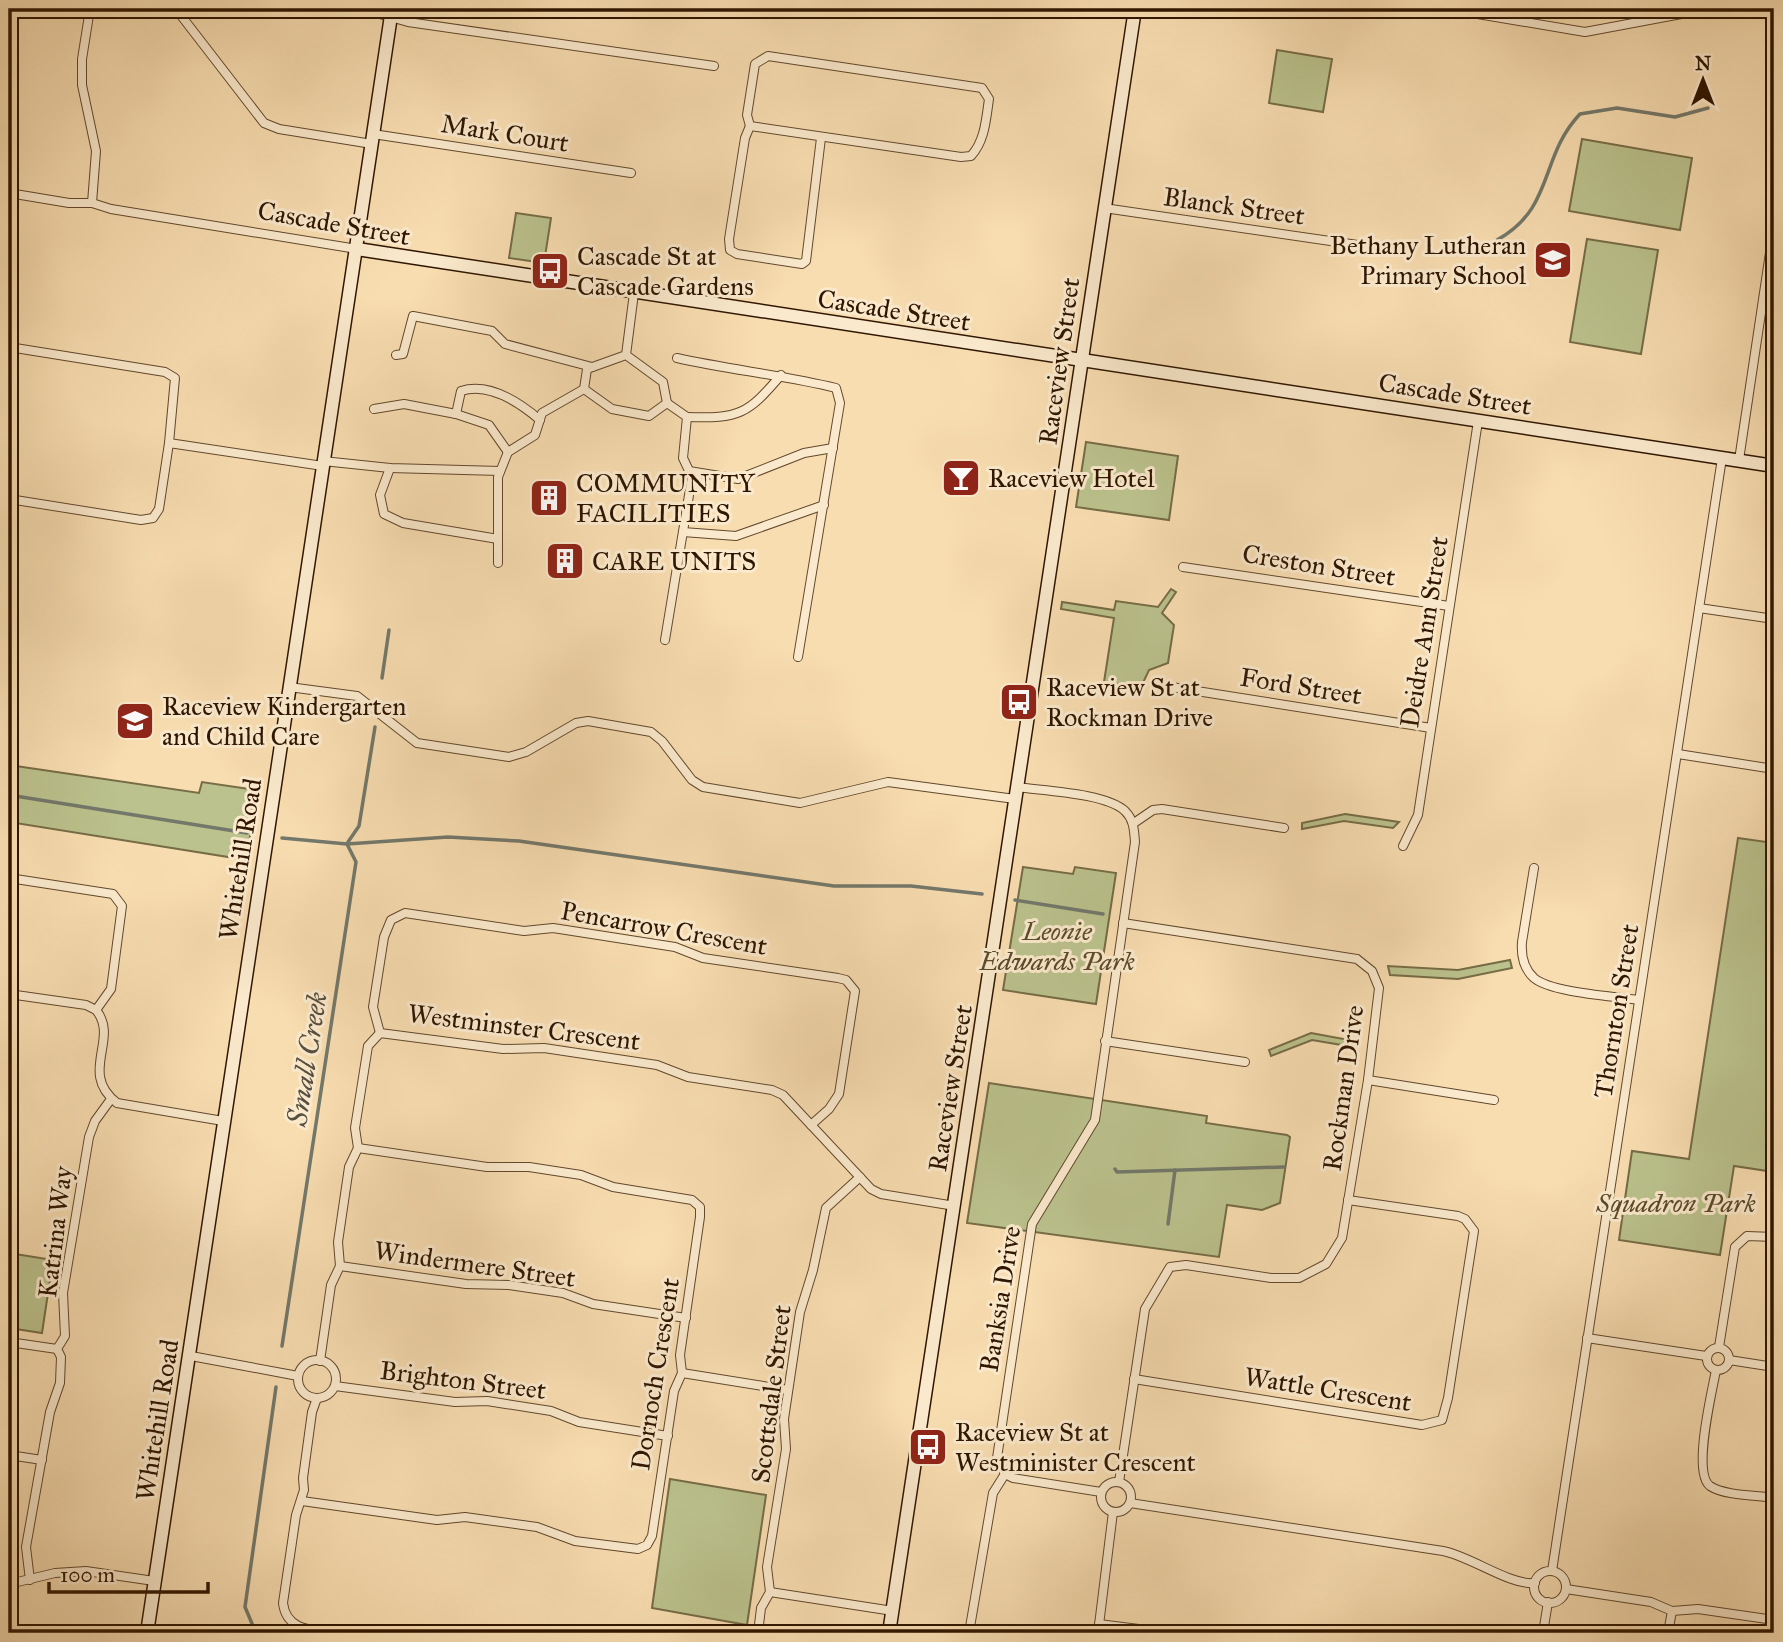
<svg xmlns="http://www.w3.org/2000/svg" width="1783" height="1642" font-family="'IM FELL Great Primer',serif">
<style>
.green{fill:#bbc28d;stroke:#766c46;stroke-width:2}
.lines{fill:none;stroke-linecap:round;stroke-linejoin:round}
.stream{stroke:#73786b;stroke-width:3.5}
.street-casing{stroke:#62482c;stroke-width:10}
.secondary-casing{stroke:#301600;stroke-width:15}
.street{stroke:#fae9cc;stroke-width:8}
.secondary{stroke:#fae9cc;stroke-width:12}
.labels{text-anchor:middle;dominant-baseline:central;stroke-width:6;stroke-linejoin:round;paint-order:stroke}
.street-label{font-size:26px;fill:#301600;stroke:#fae9cc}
.poi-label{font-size:26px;fill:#301600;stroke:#fae9cc;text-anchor:start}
.park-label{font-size:26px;font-style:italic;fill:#5a4a2a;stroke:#fae9cc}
.water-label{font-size:28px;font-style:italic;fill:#574f3f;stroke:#fae9cc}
</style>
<rect width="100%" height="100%" fill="#f8ddb1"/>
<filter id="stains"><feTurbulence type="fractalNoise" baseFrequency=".00286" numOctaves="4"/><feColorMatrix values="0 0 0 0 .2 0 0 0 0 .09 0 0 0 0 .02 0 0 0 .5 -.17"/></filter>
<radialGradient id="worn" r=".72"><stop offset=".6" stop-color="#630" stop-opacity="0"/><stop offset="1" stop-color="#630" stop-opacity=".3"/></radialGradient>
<g class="green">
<path d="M1277,50L1332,59L1323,112L1269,103Z"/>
<path d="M1582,139L1692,158L1680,230L1569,211Z"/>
<path d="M516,213L551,218L544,263L509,258Z"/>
<path d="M1587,239L1658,250L1641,354L1570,342Z"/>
<path d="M1086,442L1178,456L1169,520L1076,507Z"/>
<path d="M1171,589L1176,592L1162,613L1174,625L1168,663L1149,670L1141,687L1104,682L1114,618L1061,609L1062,602L1114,610L1116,601L1158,607Z"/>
<path d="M9,765L199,793L202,782L256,790L247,860L9,822Z"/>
<path d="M1345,814L1399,822L1393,828L1344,821L1302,829V823Z"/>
<path d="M1738,838L1774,843V1172L1734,1166L1720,1255L1619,1240L1632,1151L1689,1159Z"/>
<path d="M1023,867L1073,874L1075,867L1116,873L1096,1004L1003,990Z"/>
<path d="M1510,960L1512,968L1458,979L1390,975L1388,966L1458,970Z"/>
<path d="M1311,1033L1349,1040L1348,1046L1312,1040L1271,1056L1269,1050Z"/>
<path d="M989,1083L1207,1116L1206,1123L1287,1135L1290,1137L1280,1203L1262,1210L1227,1205L1219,1257L967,1223Z"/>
<path d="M9,1253L53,1260L42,1333L9,1328Z"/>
<path d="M670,1479L766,1495L747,1625L652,1608Z"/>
</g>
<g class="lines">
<g class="stream">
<path d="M1497,240C1555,208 1539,157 1580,114L1617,108L1675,117L1708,108"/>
<path d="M382,678L389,630"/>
<path d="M9,795L247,833"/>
<path d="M282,838L347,844L356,862L282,1346"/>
<path d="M348,842L359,826L375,727"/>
<path d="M347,844L448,837L519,841L834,886H911L982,894"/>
<path d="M1015,900L1103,914"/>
<path d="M1115,1169L1117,1172L1284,1167"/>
<path d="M1168,1224L1175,1170"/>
<path d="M256,1633L245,1607L276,1387"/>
</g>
<g class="street-casing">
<g id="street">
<path d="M90,9L82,59V85L96,151L92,203"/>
<path d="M176,9L264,123L279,129L372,144"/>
<path d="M362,9L408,22L714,66"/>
<path d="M1448,9L1585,32L1708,9"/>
<path d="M768,56L982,88L989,99C986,119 985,141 971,156L961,157L750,126L747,115L755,64Z"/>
<path d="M750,126L745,138L729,239L730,250L737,254L802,264L806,261L821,138"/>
<path d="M373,134L631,173"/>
<path d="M9,193L69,203H92L111,209L357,249"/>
<path d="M1104,208L1399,251"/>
<path d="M9,347L165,372L175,378L169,443"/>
<path d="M396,355L403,354L413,316L492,331L505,344L592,367"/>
<path d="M626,355L587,369L584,389L612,409L649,416L667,403L663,382L626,355L634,293"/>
<path d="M677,358C731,370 783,375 836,388L840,403L798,657"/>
<path d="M374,409L404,404L456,414L489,425L508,452"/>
<path d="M456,414L461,391C489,382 519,402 540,420"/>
<path d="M687,417C739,419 748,414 781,375"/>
<path d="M1739,460L1774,226"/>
<path d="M323,461L390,468L500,471"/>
<path d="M390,468L380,495L384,514L403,523L498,539"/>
<path d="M689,471L738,479L804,453L833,448"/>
<path d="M9,499L141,520L153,518L159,509L169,443L323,466"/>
<path d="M683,532L736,536L824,505"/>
<path d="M498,563V477L508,452L535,435L542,413L584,389"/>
<path d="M1183,567L1449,606"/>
<path d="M1699,608L1774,619"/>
<path d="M665,640L692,477L683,458L687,417L667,403"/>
<path d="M1165,686L1431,728"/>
<path d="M289,687L357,696L417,743L509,757L526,752L576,723L588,721L651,732L662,741L692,780L703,787L800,803L888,782L1015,799"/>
<path d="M1678,754L1774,769"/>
<path d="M1017,787C1044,791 1106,793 1125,811C1134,820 1134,830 1135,842L1095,1120L1032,1224L997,1458L1005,1474L1013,1478L1101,1492"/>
<path d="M1134,823L1153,810L1162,809L1284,828"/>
<path d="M1403,846L1418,815L1478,421"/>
<path d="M1534,868L1522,942C1521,955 1524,969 1534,978C1552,993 1614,996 1638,1000"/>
<path d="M9,878L113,894L122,906L111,989L96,1010"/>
<path d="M9,994L86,1005L96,1010C120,1039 78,1073 117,1103L223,1121"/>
<path d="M380,1033L373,1007L384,937L391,920L405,913L524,931L553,928L675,947L703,958L838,978L846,980L855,991L839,1094L829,1109L811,1125"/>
<path d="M1105,1041L1245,1062"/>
<path d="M1368,1080L1494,1100"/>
<path d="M340,1266L466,1284L509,1285L563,1293L593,1304L686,1318"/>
<path d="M1587,1338L1706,1356"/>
<path d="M9,1342L57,1349"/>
<path d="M1719,1347L1735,1247L1747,1236L1774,1237"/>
<circle cx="1718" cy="1359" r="11"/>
<path d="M191,1356L298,1376"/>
<path d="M1729,1360L1774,1367"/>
<circle cx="317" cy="1379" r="19"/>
<path d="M320,1361L331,1285L340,1266L338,1242L349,1167L358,1148L355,1128L368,1046L380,1033L503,1049L544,1048L657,1065L688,1077L772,1090L783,1095L871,1189L881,1194L955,1206"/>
<path d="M1716,1370C1712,1392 1692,1473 1710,1486C1725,1496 1757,1495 1774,1498"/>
<path d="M682,1373L788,1390"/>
<path d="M1134,1379L1422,1425L1442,1420L1448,1398L1474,1231L1465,1219L1458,1216L1348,1200"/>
<path d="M335,1386L455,1402L487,1401L551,1411L579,1422L668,1436"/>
<path d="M317,1398L312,1412L303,1478L304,1490L296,1515L283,1603C286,1629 309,1630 331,1633"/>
<path d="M9,1455L42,1460"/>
<circle cx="1116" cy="1497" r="15"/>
<path d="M1119,1482L1145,1309L1170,1267L1186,1265L1271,1278H1299L1326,1264L1342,1238L1368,1080L1379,988L1372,971L1357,959L1123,923"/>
<path d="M302,1501L437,1520L465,1517L537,1527L575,1541L638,1549L647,1545L652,1536L674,1391L682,1373L680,1355L700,1217V1207L692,1200L613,1187L581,1175L529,1167H487L358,1148"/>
<path d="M1130,1503L1443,1551C1470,1556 1511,1586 1535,1583"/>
<path d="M1552,1571L1722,458"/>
<circle cx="1550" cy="1587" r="16"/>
<path d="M30,1580L26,1547L50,1412L60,1383L61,1357L57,1349L65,1336L63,1293L89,1137L95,1121L111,1099"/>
<path d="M9,1584L55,1573L86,1571L154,1581"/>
<path d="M1566,1589L1651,1602L1672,1611L1698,1609L1774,1620"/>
<path d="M770,1592L767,1567L786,1449L784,1419L800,1312L813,1270L826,1208L860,1177"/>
<path d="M1099,1624L1170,1633"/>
<path d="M758,1633L761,1608L770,1592L893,1611"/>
<path d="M969,1633L993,1493L1005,1474"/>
<path d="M1098,1633L1113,1512"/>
<path d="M1543,1633L1548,1602"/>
<path d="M1668,1633L1672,1611"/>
</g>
</g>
<g class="secondary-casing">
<g id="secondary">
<path d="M357,249L1774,466"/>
<path d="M147,1633L392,9"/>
<path d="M889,1633L1135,9"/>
</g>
</g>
<use href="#street" class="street"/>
<use href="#secondary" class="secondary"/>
</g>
<defs>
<g id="school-square" transform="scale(2.0125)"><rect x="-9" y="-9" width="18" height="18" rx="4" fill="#8f2418" stroke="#fae9cc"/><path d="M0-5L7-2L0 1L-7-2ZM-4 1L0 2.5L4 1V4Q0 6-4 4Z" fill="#fff"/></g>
<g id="bus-square" transform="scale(2.0125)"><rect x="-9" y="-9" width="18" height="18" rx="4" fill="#8f2418" stroke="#fae9cc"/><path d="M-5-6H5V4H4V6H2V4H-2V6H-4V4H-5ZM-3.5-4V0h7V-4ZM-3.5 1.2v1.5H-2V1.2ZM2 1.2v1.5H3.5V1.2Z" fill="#fff"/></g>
<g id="bar-square" transform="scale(2.0125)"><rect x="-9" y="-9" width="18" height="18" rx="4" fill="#8f2418" stroke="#fae9cc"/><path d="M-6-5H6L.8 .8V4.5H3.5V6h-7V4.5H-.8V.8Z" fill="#fff"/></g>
<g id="building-square" transform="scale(2.0125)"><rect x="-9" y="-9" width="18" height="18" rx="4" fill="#8f2418" stroke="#fae9cc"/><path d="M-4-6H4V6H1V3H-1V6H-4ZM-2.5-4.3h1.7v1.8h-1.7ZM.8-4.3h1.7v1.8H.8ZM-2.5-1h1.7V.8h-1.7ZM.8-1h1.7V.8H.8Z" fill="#fff"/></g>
</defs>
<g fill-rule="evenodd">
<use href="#school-square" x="1553" y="260"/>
<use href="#bus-square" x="550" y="271"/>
<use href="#bar-square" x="961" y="478"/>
<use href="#building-square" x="549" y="498"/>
<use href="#building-square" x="565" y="561"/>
<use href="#bus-square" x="1019" y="702"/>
<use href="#school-square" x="135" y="721"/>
<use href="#bus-square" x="928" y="1447"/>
</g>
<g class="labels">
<g class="street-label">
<text transform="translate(505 133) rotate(9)">Mark Court</text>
<text transform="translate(1234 206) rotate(8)">Blanck Street</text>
<text transform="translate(334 223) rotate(10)">Cascade Street</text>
<text transform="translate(894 310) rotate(9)">Cascade Street</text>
<text transform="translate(1059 361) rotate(-82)">Raceview Street</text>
<text transform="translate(1455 394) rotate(9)">Cascade Street</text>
<text transform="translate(1319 565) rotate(9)">Creston Street</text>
<text transform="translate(1424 632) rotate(-81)">Deidre Ann Street</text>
<text transform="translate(1301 686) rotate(9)">Ford Street</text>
<text transform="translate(240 859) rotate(-81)">Whitehill Road</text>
<text transform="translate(664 928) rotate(10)">Pencarrow Crescent</text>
<text transform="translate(1616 1011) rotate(-81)">Thornton Street</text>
<text transform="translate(524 1027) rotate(7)">Westminster Crescent</text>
<text transform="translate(950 1088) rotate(-81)">Raceview Street</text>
<text transform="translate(1343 1088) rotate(-82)">Rockman Drive</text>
<text transform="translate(55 1232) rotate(-83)">Katrina Way</text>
<text transform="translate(475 1264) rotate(8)">Windermere Street</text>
<text transform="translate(1000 1299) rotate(-81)">Banksia Drive</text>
<text transform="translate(655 1374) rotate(-81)">Dornoch Crescent</text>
<text transform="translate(463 1380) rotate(7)">Brighton Street</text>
<text transform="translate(1328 1389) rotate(9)">Wattle Crescent</text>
<text transform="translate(771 1394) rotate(-83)">Scottsdale Street</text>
<text transform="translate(157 1420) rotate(-81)">Whitehill Road</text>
</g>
<g class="poi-label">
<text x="1526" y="245" text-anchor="end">Bethany Lutheran<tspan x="1526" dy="30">Primary School</tspan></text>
<text x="577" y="256">Cascade St at<tspan x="577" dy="30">Cascade Gardens</tspan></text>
<text x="988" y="478">Raceview Hotel</text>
<text x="576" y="483">COMMUNITY<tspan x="576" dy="30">FACILITIES</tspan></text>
<text x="592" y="561">CARE UNITS</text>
<text x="1046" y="687">Raceview St at<tspan x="1046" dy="30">Rockman Drive</tspan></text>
<text x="162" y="706">Raceview Kindergarten<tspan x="162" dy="30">and Child Care</tspan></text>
<text x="955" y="1432">Raceview St at<tspan x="955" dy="30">Westminister Crescent</tspan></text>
</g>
<g class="park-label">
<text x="1057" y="931">Leonie<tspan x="1057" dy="30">Edwards Park</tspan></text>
<text x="1676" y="1203">Squadron Park</text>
</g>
<g class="water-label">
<text transform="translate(307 1059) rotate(-81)">Small Creek</text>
</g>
</g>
<rect width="1783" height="1642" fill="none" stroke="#f8ddb1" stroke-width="35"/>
<rect x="10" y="10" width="1762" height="1621" fill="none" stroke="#301600" stroke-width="3.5"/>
<rect x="18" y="18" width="1748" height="1607" fill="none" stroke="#301600" stroke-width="2"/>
<g transform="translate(1703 80)" stroke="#fae9cc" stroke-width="5" paint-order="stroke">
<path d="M0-5L12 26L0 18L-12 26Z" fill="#301600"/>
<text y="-10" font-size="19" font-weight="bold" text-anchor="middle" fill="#301600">N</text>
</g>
<path d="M49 1582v10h159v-10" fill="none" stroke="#301600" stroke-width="3.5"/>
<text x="60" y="1582" font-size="21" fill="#301600" stroke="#fae9cc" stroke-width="5" paint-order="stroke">100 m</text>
<rect width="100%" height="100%" filter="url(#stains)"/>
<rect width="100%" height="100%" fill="url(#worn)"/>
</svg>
